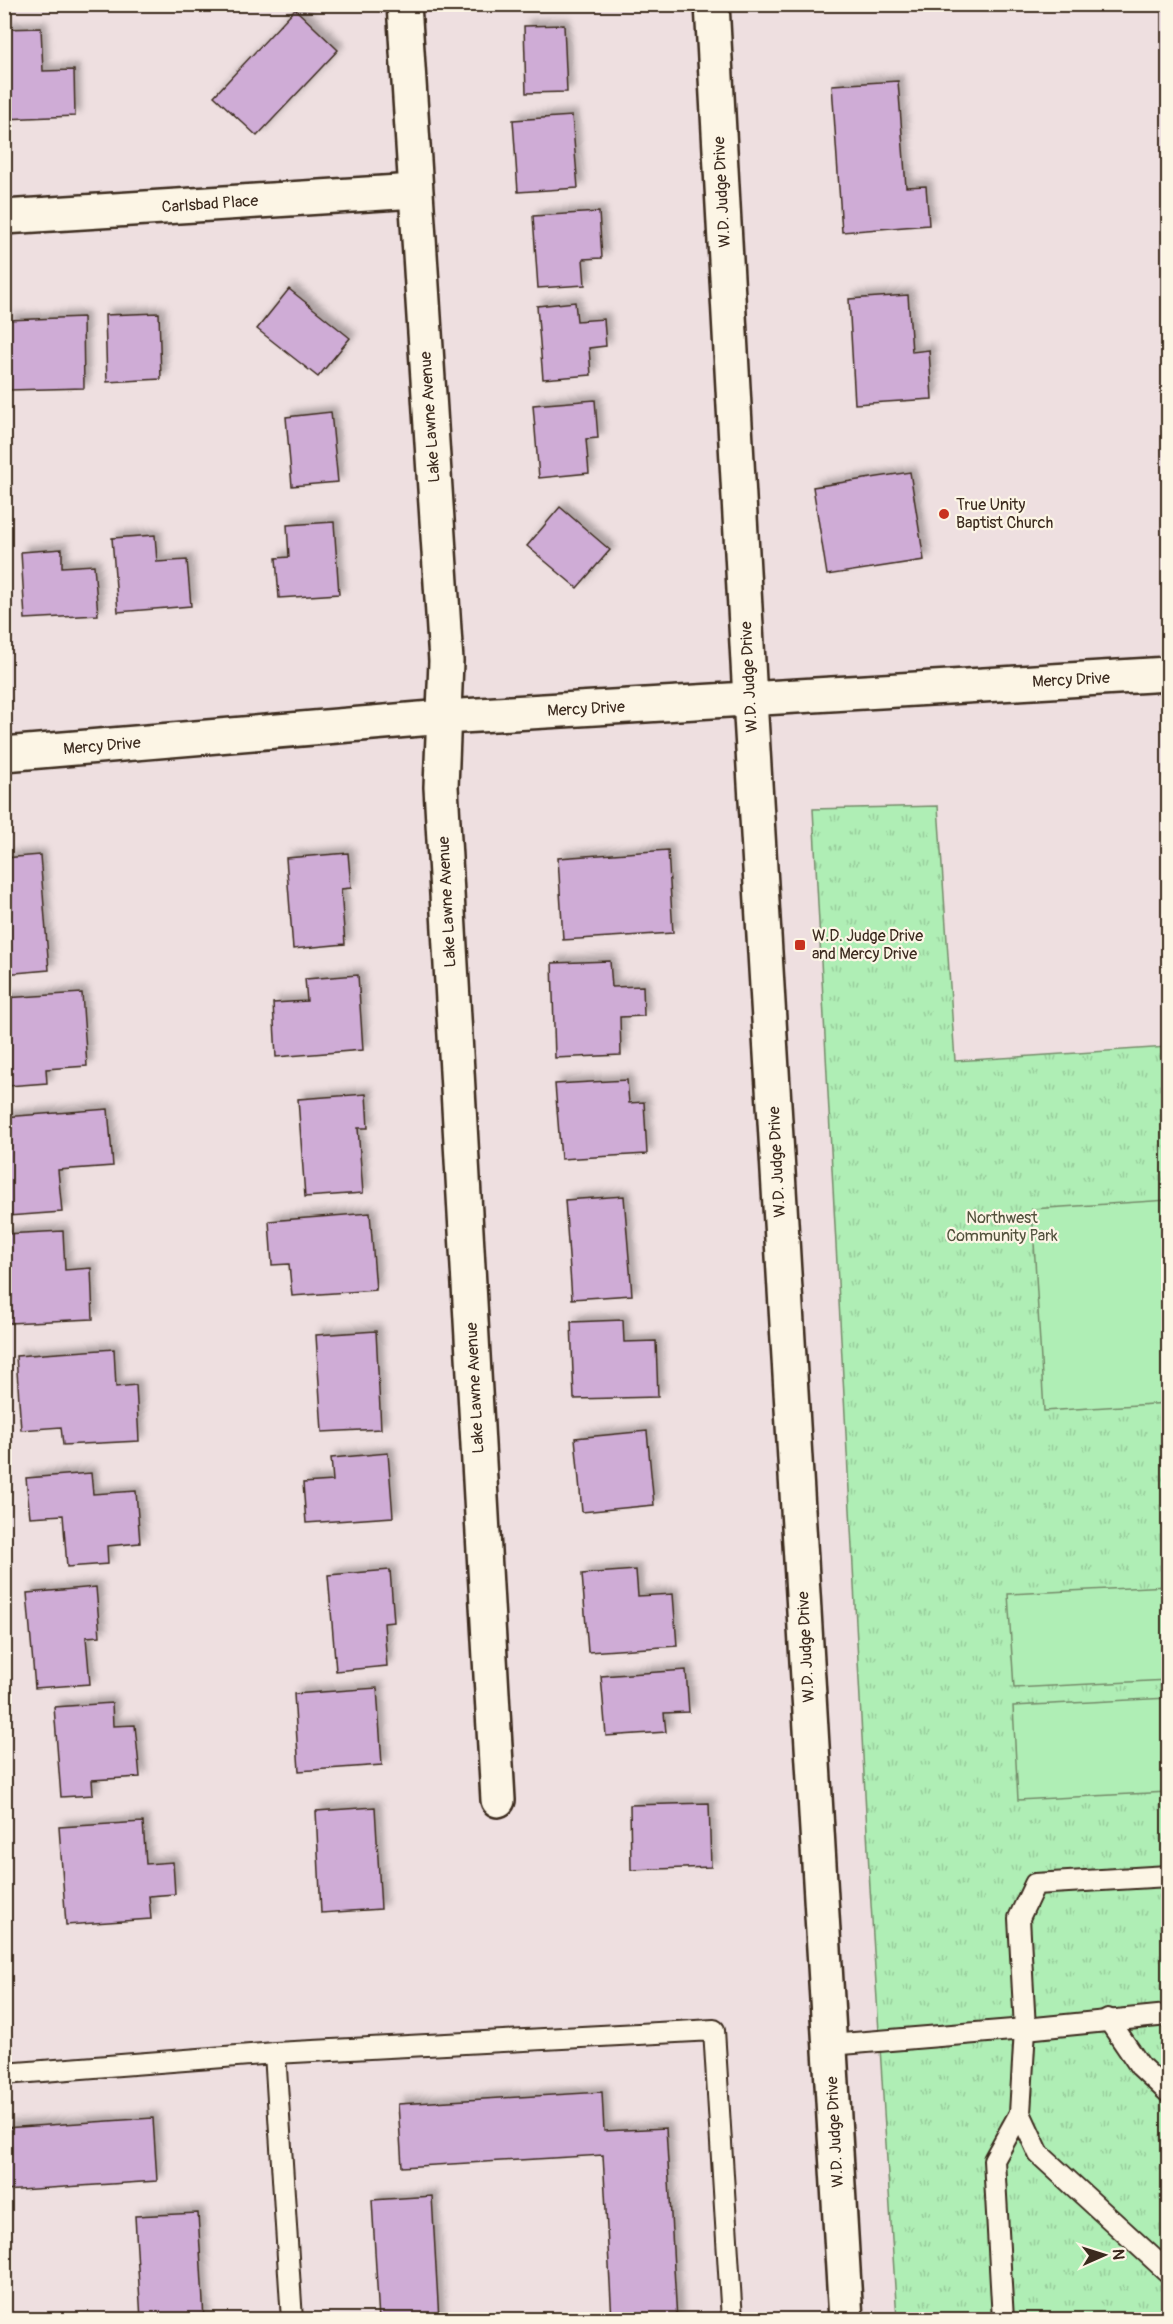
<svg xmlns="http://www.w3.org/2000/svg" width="1173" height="2324" font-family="Pangolin,sans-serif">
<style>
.park{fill:url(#park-tufts);stroke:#758c6a;stroke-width:1.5}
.pitch{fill:#afeeb5;stroke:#758c6a;stroke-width:1.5}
.building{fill:#cfacd6;stroke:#3b2a1e;stroke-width:1.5;filter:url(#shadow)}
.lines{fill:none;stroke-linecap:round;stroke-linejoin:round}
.lane-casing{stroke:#3b2a1e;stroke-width:24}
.street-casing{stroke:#3b2a1e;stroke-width:38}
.secondary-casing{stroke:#3b2a1e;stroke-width:38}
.lane{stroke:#fcf5e5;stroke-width:20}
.street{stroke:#fcf5e5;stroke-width:33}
.secondary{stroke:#fcf5e5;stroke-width:33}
.poi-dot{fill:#c8321e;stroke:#fcf5e5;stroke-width:2}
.labels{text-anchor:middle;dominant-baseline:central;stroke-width:4.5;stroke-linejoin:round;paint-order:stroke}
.street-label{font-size:16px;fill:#3b2a1e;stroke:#fcf5e5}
.poi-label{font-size:16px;fill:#3b2a1e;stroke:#fcf5e5;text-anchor:start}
.park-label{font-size:16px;fill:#52513c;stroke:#fcf5e5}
</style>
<defs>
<pattern id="park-tufts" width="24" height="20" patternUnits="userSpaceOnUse" patternTransform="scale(1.5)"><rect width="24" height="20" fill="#afeeb5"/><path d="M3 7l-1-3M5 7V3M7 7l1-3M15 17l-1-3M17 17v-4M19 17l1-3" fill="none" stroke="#97cc9b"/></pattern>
<filter id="shadow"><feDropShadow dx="5.5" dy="-5.5" stdDeviation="3" flood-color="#0004"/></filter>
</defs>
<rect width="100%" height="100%" fill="#eedfe0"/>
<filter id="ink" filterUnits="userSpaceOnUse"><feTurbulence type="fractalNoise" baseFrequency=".0167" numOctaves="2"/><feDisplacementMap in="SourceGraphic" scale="12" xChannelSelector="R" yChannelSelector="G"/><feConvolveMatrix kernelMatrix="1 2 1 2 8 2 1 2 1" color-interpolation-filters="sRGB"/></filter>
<g filter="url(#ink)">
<path class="park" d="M938,806L955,1061L1168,1047V2319H897L870,1888L813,809Z"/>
<g class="pitch">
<path d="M1168,1200V1403L1044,1411L1032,1209Z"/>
<path d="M1168,1586V1680L1014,1688L1008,1594Z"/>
<path d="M1168,1698V1792L1018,1800L1013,1706Z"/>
</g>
<g class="building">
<path d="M295,9L338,50L257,136L214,96Z"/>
<path d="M564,25L567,92L526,93L524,26Z"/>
<path d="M41,28L43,71L74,70L75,116L4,119V29Z"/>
<path d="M898,81L906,187L926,186L929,225L842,232L832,85Z"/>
<path d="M572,116L578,188L518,192L513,120Z"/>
<path d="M599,212L602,258L583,259L585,285L538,288L533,216Z"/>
<path d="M289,289L350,338L318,377L257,329Z"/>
<path d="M908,295L912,352L929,350L932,399L855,404L849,299Z"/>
<path d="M575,302L577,321L604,319L606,346L589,348L591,375L543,379L537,306Z"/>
<path d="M159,313L161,379L107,382L105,315Z"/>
<path d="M83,317L84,388L10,390L8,320Z"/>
<path d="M595,400L598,438L586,439L589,473L539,478L533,405Z"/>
<path d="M331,412L338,482L292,486L286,417Z"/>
<path d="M910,472L924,560L827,575L813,487Z"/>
<path d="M560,507L610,550L577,588L527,546Z"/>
<path d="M334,522L339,594L279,598L276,558L289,557L287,525Z"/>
<path d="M155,535L157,562L187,560L191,606L118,612L112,538Z"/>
<path d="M62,549V567L94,565L98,615L25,619L21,552Z"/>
<path d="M668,850L673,933L563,940L558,858Z"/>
<path d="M348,853L351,888L341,889L345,944L293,949L286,858Z"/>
<path d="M40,855L49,970L4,974V858Z"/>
<path d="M610,961L612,987L643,986L644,1016L620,1017L621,1055L555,1058L552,963Z"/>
<path d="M358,975L363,1050L276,1057L273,1003L307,1001L305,979Z"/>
<path d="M82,993L87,1066L46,1069L47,1083L8,1086L4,998Z"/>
<path d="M627,1080L629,1103L644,1102L647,1154L561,1159L555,1084Z"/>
<path d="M366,1094L368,1128H358L363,1193L305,1197L298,1099Z"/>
<path d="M108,1109L113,1166L58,1170L62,1212L8,1216L4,1169V1117Z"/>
<path d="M624,1196L632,1295L572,1299L565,1200Z"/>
<path d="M370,1213L376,1290L292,1296L289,1264L272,1265L269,1221Z"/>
<path d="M63,1231L65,1270L91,1268L93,1319L9,1323L4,1234Z"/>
<path d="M623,1320L624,1342L656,1341L658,1397L574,1399L571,1322Z"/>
<path d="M376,1331L381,1429L322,1432L316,1335Z"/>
<path d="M114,1349L116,1387L136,1385L139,1441L63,1445L61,1427L21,1430L16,1356Z"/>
<path d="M647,1431L654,1505L582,1512L575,1438Z"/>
<path d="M388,1453L393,1517L306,1523L303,1483L333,1481L331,1458Z"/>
<path d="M91,1473L93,1494L136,1491L140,1543L107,1546L108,1564L67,1567L63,1515L30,1517L26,1478Z"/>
<path d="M390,1570L394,1622L384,1623L387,1666L336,1671L328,1575Z"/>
<path d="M636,1570L638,1596L673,1594L677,1646L588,1652L582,1574Z"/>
<path d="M96,1587L100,1636L86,1637L90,1684L35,1688L27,1593Z"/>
<path d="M686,1670L689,1712L664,1713L666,1732L606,1736L601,1676Z"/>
<path d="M377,1688L382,1765L299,1771L294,1694Z"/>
<path d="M112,1703L113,1726L135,1725L140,1777L92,1780L93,1795L61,1797L54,1707Z"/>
<path d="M709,1803L711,1867L631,1870L630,1805Z"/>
<path d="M375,1807L381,1909L321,1913L316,1811Z"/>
<path d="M143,1822L146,1864L173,1862L175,1894L149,1896L151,1919L66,1925L59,1827Z"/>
<path d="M602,2092L604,2131L666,2128L677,2320H612L603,2155L402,2167L398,2104Z"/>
<path d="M153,2118L157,2181L4,2191V2128Z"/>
<path d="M432,2196L439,2320H379L372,2200Z"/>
<path d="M198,2213L204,2320H141L135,2216Z"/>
</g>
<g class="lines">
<g class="lane-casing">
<g id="lane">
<path d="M1168,1876L1035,1884L1019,1918L1025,2029L1168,2015"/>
<path d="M1108,2019L1140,2066L1168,2092"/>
<path d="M830,2045L1025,2029L1020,2113L1039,2154L1168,2272"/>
<path d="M275,2053L292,2320"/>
<path d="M4,2074L275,2053L714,2030L732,2320"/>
<path d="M1003,2320L994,2160L1020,2113"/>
</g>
</g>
<g class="street-casing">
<g id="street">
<path d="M404,4L446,661L441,787L498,1800"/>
<path d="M712,4L750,699"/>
<path d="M4,217L415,191"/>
</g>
</g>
<g class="secondary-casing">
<g id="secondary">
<path d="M750,699L846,2320"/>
<path d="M4,754L444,717L1168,674"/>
</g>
</g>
<use href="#lane" class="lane"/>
<use href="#street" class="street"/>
<use href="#secondary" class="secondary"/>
</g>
</g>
<g class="poi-dot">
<circle cx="944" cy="514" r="6"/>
<rect x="794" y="939" width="12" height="12" rx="3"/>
</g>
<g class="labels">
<g class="street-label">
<text transform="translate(722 192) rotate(-93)">W.D. Judge Drive</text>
<text transform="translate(210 204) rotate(-4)">Carlsbad Place</text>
<text transform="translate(430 417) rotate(-94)">Lake Lawne Avenue</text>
<text transform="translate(749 677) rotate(-93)">W.D. Judge Drive</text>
<text transform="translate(1071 680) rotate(-3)">Mercy Drive</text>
<text transform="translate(586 709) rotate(-3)">Mercy Drive</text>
<text transform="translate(102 746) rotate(-5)">Mercy Drive</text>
<text transform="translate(447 902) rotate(-93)">Lake Lawne Avenue</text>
<text transform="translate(777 1162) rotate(-93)">W.D. Judge Drive</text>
<text transform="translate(475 1388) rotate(-93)">Lake Lawne Avenue</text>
<text transform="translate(806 1647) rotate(-93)">W.D. Judge Drive</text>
<text transform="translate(835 2132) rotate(-93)">W.D. Judge Drive</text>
</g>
<g class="poi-label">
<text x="956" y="505">True Unity<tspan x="956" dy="18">Baptist Church</tspan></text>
<text x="812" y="936">W.D. Judge Drive<tspan x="812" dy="18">and Mercy Drive</tspan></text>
</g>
<g class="park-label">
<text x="1002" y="1218">Northwest<tspan x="1002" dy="18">Community Park</tspan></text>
</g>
</g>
<rect width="1173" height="2324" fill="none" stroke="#fcf5e5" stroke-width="24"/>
<rect x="12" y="12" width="1149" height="2300" fill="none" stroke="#3b2a1e" stroke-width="2" filter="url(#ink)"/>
<g transform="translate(1104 2255) rotate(87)" stroke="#fcf5e5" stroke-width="4.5" paint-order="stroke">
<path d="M0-4.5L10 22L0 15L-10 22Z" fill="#3b2a1e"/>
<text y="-9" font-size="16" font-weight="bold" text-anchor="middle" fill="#3b2a1e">N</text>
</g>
</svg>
